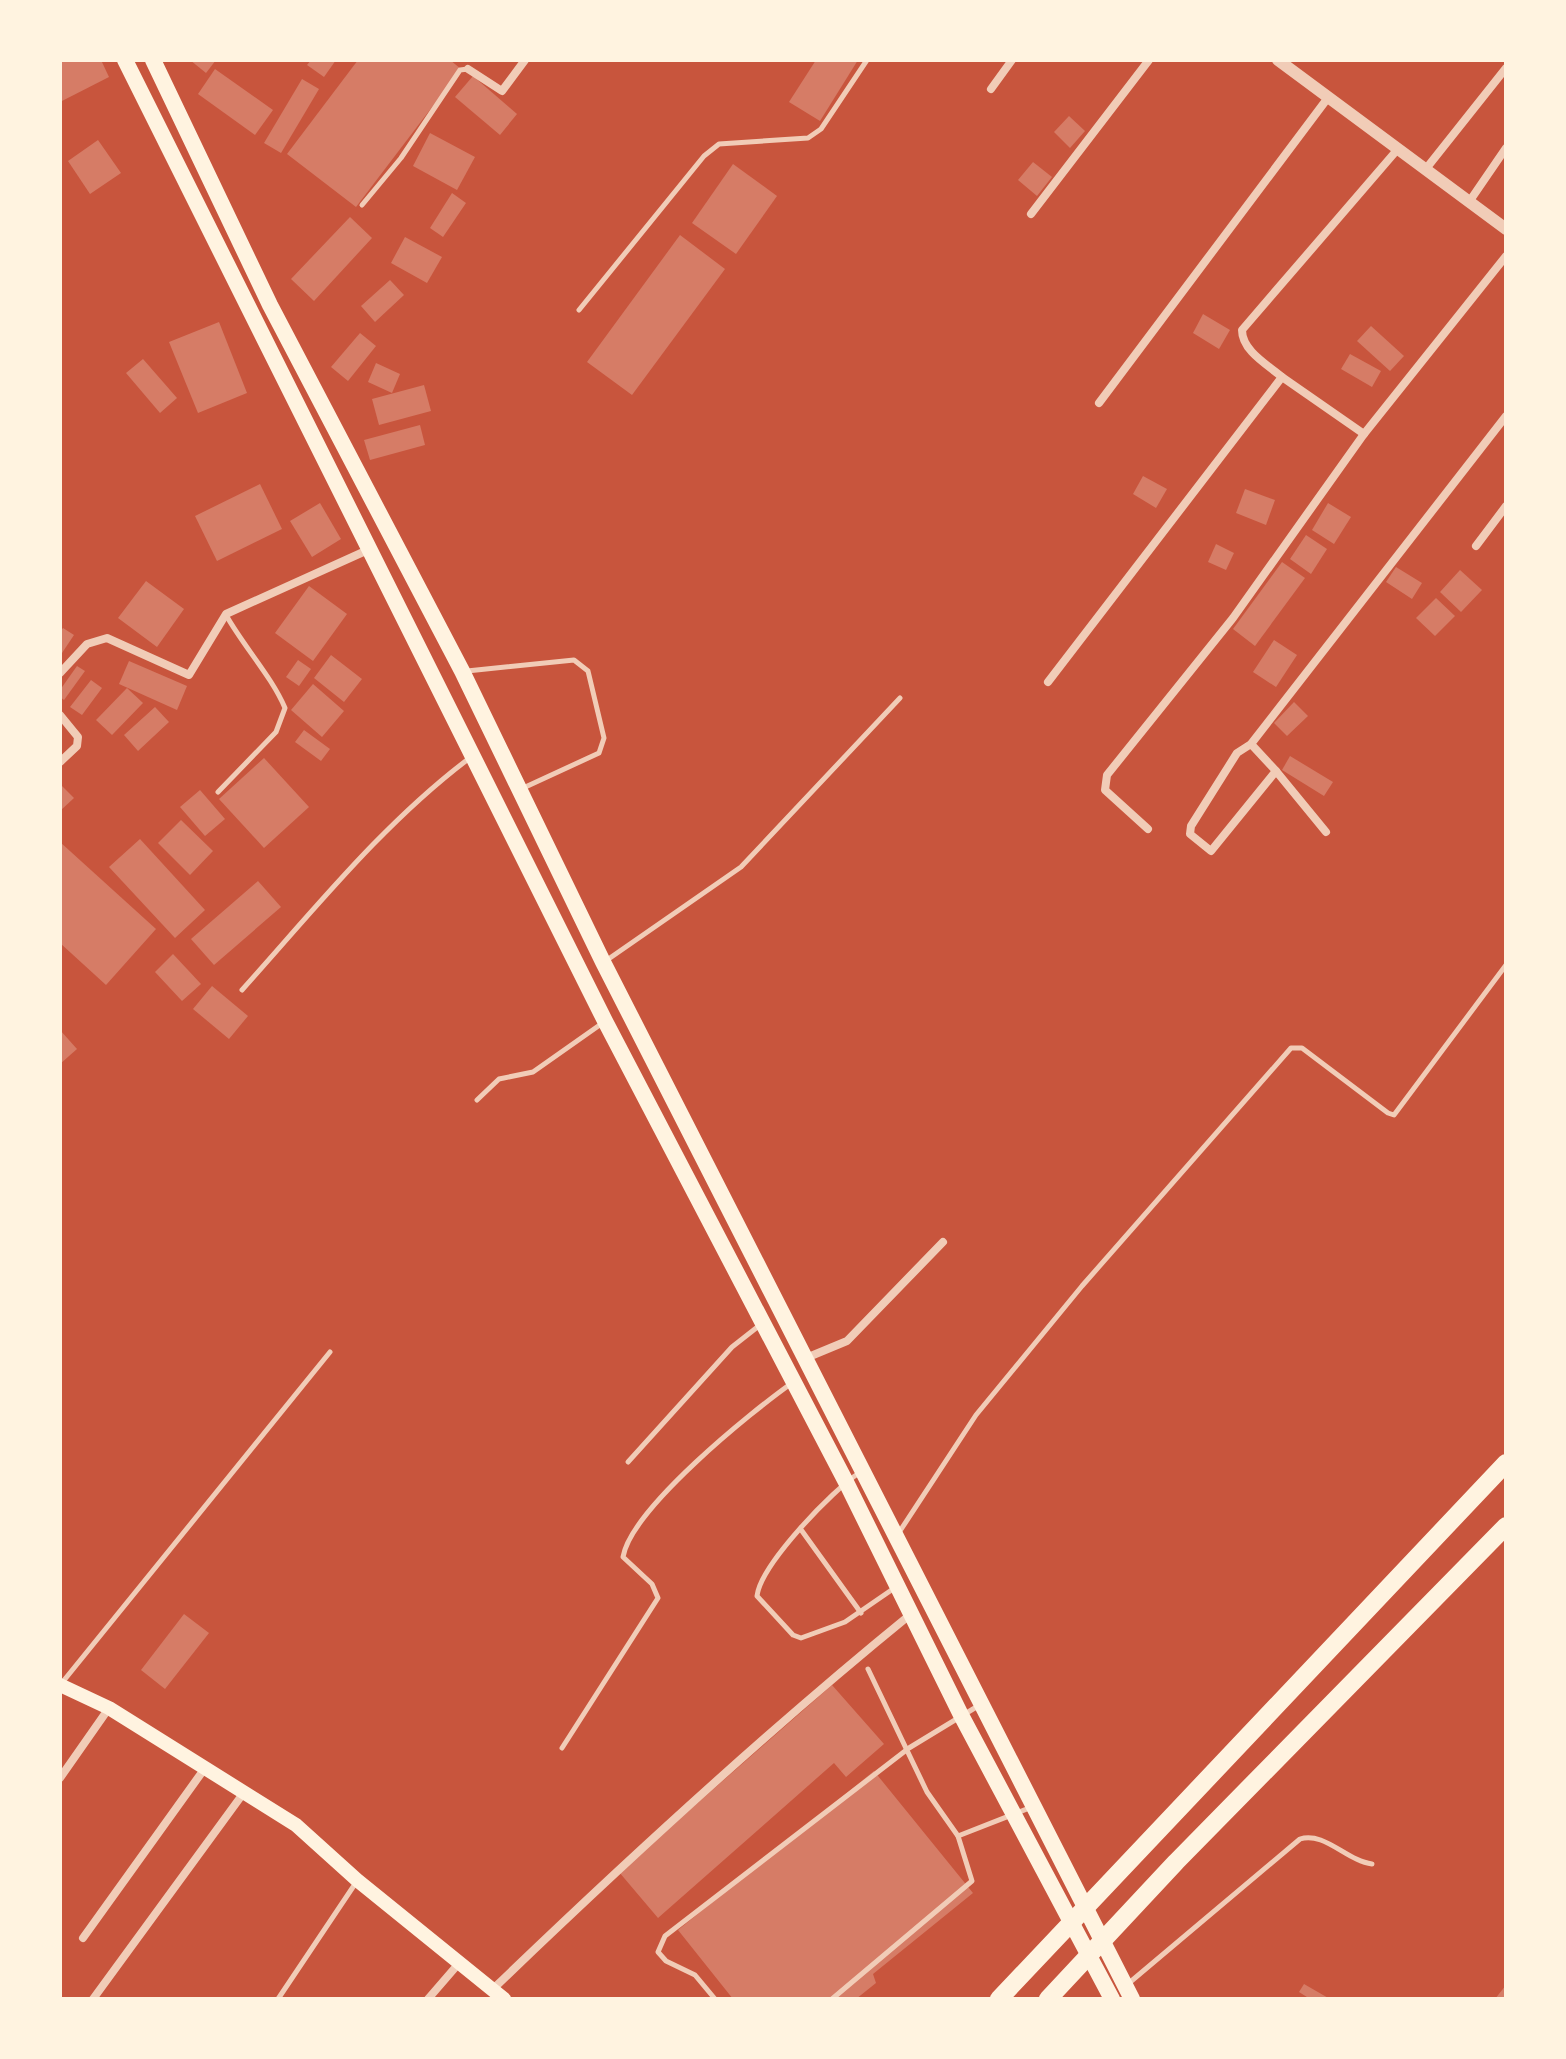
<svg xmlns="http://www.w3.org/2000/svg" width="1566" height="2059" font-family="'Archivo Narrow',sans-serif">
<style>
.building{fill:#d67c66}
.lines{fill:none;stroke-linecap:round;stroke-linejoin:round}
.service{stroke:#f1ccb7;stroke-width:5}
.minor{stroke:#f1ccb7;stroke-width:8}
.tertiary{stroke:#f1ccb7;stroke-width:12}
.secondary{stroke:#fff3e0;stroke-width:14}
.trunk{stroke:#fff3e0;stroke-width:16}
.motorway{stroke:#fff3e0;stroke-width:18}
</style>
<rect width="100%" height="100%" fill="#c8553d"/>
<g class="building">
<path d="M60,60H101L109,77L60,102Z"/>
<path d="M190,60H216L206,73Z"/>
<path d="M311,60H336L324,77L307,65Z"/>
<path d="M358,60H450L461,69L356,207L287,154Z"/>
<path d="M816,60H858L820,121L789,102Z"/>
<path d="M215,69L273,110L255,135L198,94Z"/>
<path d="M473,76L517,114L500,135L455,97Z"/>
<path d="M302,79L319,89L281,153L264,143Z"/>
<path d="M1069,116L1085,131L1070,148L1054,132Z"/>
<path d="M430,133L475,157L457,190L413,166Z"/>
<path d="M98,140L121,173L90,194L68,161Z"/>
<path d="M1033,162L1052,177L1037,196L1018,180Z"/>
<path d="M733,164L777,196L736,254L692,223Z"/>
<path d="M452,193L466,203L443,237L430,228Z"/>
<path d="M350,217L372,238L314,301L291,279Z"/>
<path d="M680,235L725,269L632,395L587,362Z"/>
<path d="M405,237L442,257L427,283L391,263Z"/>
<path d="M390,280L404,295L375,322L361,306Z"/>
<path d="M1203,314L1230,330L1219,349L1193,333Z"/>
<path d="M219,322L247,393L198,413L169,342Z"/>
<path d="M1371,326L1404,356L1390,371L1357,341Z"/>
<path d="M360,333L376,346L348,381L331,367Z"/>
<path d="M1350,354L1381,371L1372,387L1341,369Z"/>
<path d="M143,359L177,398L160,413L126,373Z"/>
<path d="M376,363L400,374L392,393L368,382Z"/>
<path d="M424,385L431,411L379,425L372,399Z"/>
<path d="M420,425L425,445L370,460L364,440Z"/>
<path d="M1143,476L1167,489L1156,508L1133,494Z"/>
<path d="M260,484L282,529L217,561L195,516Z"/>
<path d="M1245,489L1275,500L1266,525L1236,513Z"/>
<path d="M320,503L341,539L312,557L290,521Z"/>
<path d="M1328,503L1351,517L1334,544L1312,530Z"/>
<path d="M1306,535L1327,549L1311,574L1290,559Z"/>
<path d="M1216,544L1234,553L1226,570L1208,562Z"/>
<path d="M1282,562L1305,578L1255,646L1233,629Z"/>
<path d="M1396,567L1422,583L1412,599L1386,582Z"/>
<path d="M1460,570L1482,590L1461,612L1440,592Z"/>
<path d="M146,581L184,609L157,647L118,618Z"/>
<path d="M309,586L347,614L313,661L275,633Z"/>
<path d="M1436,598L1455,616L1435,636L1416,618Z"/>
<path d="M63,628L74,635L60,656V632Z"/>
<path d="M1274,640L1297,655L1276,687L1253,672Z"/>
<path d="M331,655L362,679L344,702L314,678Z"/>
<path d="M298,660L311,669L299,686L286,677Z"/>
<path d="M129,661L187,686L177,710L119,684Z"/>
<path d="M77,666L85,671L64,700L60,697V690Z"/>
<path d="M91,680L102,688L82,715L70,707Z"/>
<path d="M313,684L344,711L322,737L291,710Z"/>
<path d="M127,688L143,703L112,735L96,720Z"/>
<path d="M1294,702L1308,716L1287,736L1274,723Z"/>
<path d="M155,707L169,722L138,751L124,735Z"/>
<path d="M304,730L330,749L321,761L295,742Z"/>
<path d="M1290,756L1333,782L1324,796L1282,770Z"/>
<path d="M264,758L309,807L264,848L219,799Z"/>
<path d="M60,784L74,798L60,811Z"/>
<path d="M200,790L225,819L205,836L180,807Z"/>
<path d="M181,820L213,851L190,875L158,843Z"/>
<path d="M140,839L205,910L175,938L109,867Z"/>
<path d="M60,842L156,929L106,985L60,943Z"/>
<path d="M258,881L281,907L214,965L191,939Z"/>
<path d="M173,954L201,984L182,1001L155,972Z"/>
<path d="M212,986L248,1016L229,1039L193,1009Z"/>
<path d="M60,1030L77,1049L60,1064Z"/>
<path d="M184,1614L209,1633L165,1689L141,1670Z"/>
<path d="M832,1685L884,1744L846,1777L834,1763L658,1918L619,1872Z"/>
<path d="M874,1771L973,1893L873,1974L876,1983L856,1999H733L678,1930Z"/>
<path d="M1304,1984L1330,1999H1310L1299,1992Z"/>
<path d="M1506,1985V1999H1495Z"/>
</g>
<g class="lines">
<g class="service">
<path d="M362,205L401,158L460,70L468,69"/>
<path d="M579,310L704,156L719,144L808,138L821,129L867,60"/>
<path d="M467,671L574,660L588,671L604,738L599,753L521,789"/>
<path d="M218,792L276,732L285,708C272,677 244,647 226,615"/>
<path d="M607,960L741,867L900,698"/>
<path d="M242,990C314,910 384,822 471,757"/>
<path d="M477,1100L499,1079L533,1072L604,1022"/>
<path d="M628,1462L732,1347L760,1325"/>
<path d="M859,1473C833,1490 761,1564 757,1596L793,1635L801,1638L845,1622L893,1589"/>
<path d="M802,1531L861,1613"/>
<path d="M898,1534L976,1415L1082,1286L1291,1048H1302L1388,1113L1394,1115L1506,965"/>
<path d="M61,1684L330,1352"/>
<path d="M562,1748L658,1598L652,1584L623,1557C631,1509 751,1412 792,1383"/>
<path d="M958,1836L1032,1807"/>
<path d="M1129,1983L1300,1839C1324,1831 1347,1861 1372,1864"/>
<path d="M278,1999L357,1881"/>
<path d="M715,1999L695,1975L666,1961L658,1952L665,1936L909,1748L978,1706"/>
<path d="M832,1999L972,1881L958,1836L927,1792L868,1669"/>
</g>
<g class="minor">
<path d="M468,69L502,91L525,60"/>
<path d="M991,89L1012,60"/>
<path d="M1425,170L1506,68"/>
<path d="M1469,202L1506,148"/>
<path d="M1031,214L1149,60"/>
<path d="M1282,377C1268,365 1242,351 1242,330L1397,150"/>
<path d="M1099,403L1327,99"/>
<path d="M1476,546L1506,506"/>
<path d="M60,673L87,644L107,638L189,675L226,614L370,549"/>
<path d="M1048,682L1282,377L1364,434"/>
<path d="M60,715L78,737L77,746L60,762"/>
<path d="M1251,744L1237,753L1191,826L1190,834L1211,851L1276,771L1251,744L1506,416"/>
<path d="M1276,771L1326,832"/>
<path d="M1148,829L1105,790L1107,775L1233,618L1364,434L1506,256"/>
<path d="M806,1358L847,1341L943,1242"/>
<path d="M60,1778L109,1708"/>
<path d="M83,1938L205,1768"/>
<path d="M493,1989C628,1859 766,1732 911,1614"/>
<path d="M93,1999L245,1791"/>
<path d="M428,1999L460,1962"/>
</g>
<path class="tertiary" d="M1278,60L1506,229"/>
<path class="secondary" d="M60,1685L109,1708L296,1825L357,1880L504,1999"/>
<g class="trunk">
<path d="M125,60L605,1021L846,1482L961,1715L1112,1999"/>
<path d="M153,60L270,305L462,671L603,962L1132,1999"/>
</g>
<g class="motorway">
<path d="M999,1999L1506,1463"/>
<path d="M1048,1999L1176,1862L1506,1526"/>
</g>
</g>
<rect width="1566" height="2059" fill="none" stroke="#fff3e0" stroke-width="124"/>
</svg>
